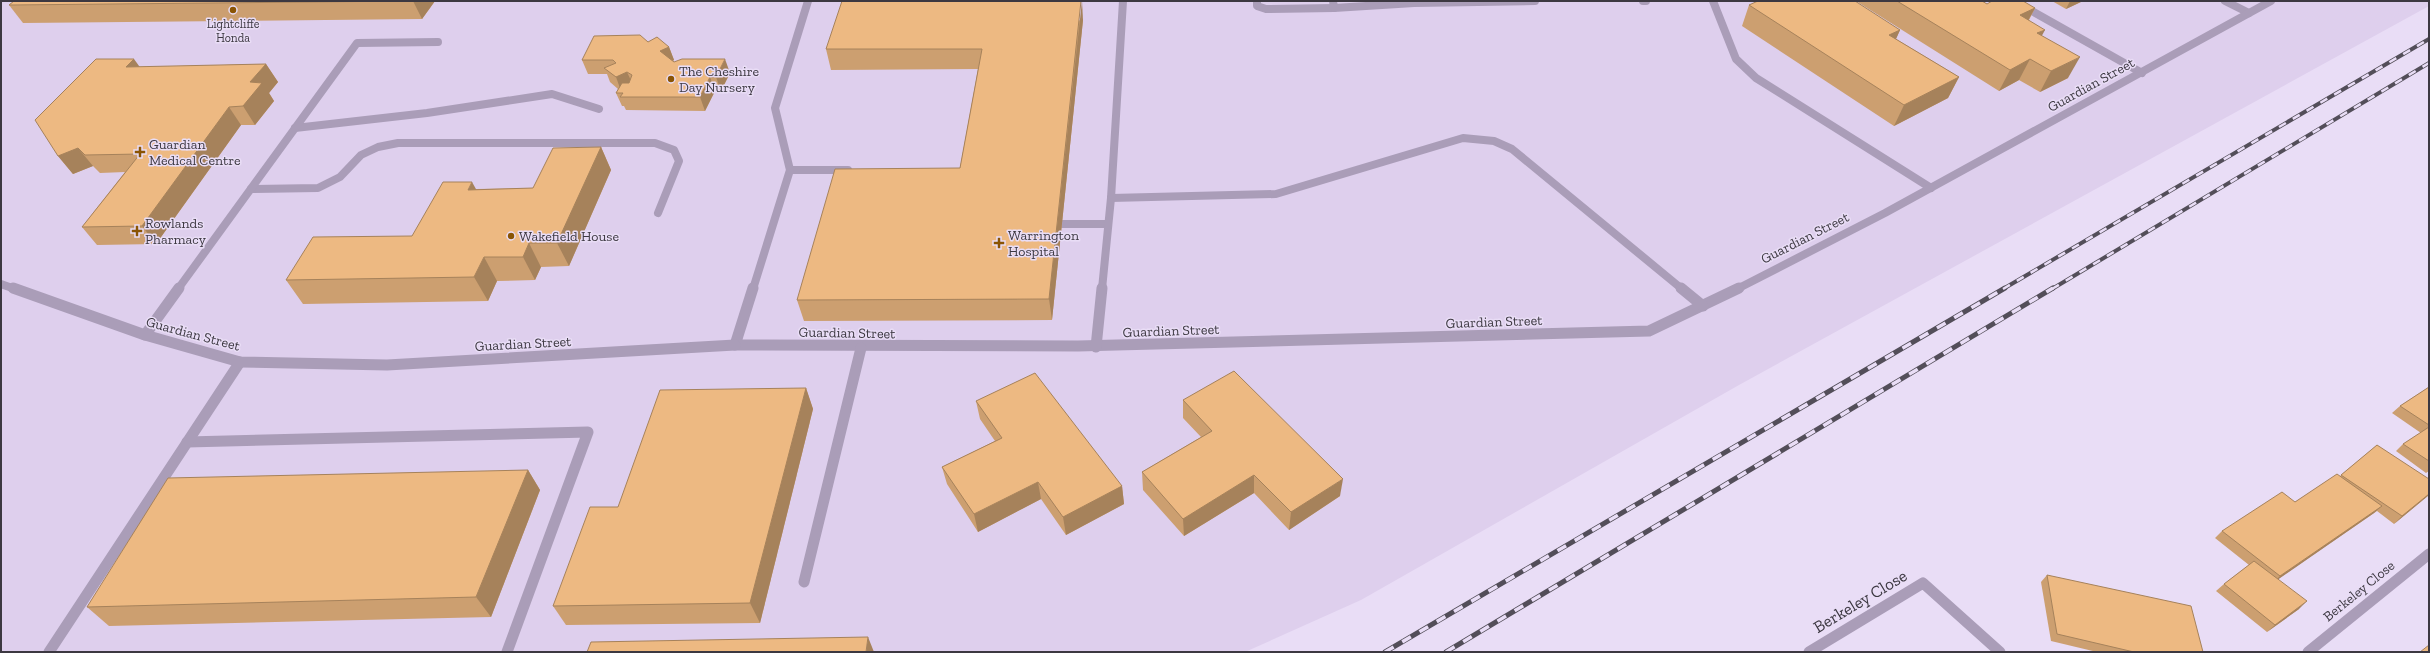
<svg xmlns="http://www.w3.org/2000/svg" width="2430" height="653" font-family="'Zilla Slab',serif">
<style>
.built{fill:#decfed}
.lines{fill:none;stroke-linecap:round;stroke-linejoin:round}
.service-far1{stroke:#aa9db8;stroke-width:8}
.service{stroke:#aa9db8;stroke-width:11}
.minor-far1{stroke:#aa9db8;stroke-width:8}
.minor{stroke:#aa9db8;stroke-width:11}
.rail-far1-casing{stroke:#534e59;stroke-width:4}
.rail-casing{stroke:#534e59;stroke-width:5}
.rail-far1{stroke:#e9ddf6;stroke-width:2.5;stroke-dasharray:8;stroke-linecap:butt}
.rail{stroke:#e9ddf6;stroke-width:3.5;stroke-dasharray:10;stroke-linecap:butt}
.wall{fill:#cc9f70}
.shaded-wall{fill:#a6825b}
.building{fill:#edb982;stroke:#a6825b}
.poi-dot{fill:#8a5404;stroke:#e9ddf6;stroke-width:1.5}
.labels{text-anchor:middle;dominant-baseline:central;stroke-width:3;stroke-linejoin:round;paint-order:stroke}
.far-poi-label{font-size:12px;fill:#3c3841;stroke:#e9ddf6}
.poi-label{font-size:14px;fill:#3c3841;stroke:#e9ddf6;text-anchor:start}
.street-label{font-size:14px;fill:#3c3841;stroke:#e9ddf6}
.near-street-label{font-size:17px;fill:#3c3841;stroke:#e9ddf6}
</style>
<rect width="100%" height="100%" fill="#e9ddf6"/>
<path class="built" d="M1,1H2429V6L1739,385L1361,600L1245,652H1Z"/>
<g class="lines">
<g class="service-far1">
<path d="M1257,1V6L1266,9L1334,8"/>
<path d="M1333,1L1334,8L1414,3L1535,1"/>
<path d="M1643,1H1646"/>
<path d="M1713,1L1736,59L1756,78L1931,188"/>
<path d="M2014,1L2142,73"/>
<path d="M2225,1L2249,13"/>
<path d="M295,128L427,113L552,94L599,109"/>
<path d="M790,170H848"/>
<path d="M251,189L318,188L340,177L361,155L378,147L398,143H655L674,150L679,161L658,213"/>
<path d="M1111,198L1276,194L1463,138L1494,141L1512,149L1682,289"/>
<path d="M1062,224H1108"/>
<path d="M178,289L357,43L438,42"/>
<path d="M753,289L790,170L775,108L808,1"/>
<path d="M1102,289L1111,198L1123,1"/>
<path d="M1737,289L1885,213L2271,1"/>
</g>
<g class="service">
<path d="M753,288L735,345L1078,346L1649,331L1739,288"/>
<path d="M1681,288L1703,306"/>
<path d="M145,335L179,288"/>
<path d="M1096,347L1102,288"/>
<path d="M187,442L588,432L507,652"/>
<path d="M804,582L861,348"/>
<path d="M49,652L240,362"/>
</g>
<path class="minor-far1" d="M1,284L15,289"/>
<g class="minor">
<path d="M13,288L145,335L240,362L387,365L735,345"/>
<path d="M1809,652L1923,583L2000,652"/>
<path d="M2308,652L2429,554"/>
</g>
<g class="rail-far1-casing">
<g id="rail-far1">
<path d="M2003,289L2429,39"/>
<path d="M2052,289L2429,63"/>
</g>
</g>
<g class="rail-casing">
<g id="rail">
<path d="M1385,652L2005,288"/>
<path d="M1446,652L2053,288"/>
</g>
</g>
<use href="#rail-far1" class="rail-far1"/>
<use href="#rail" class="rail"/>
</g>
<g class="wall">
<path d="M14,1H435L422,19L23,23L9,5Z"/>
<path d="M1856,1H1982L1987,4L2035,8L2029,20L2042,36L2068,78L2040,92L2019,80L1999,91Z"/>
<path d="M2052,1H2083L2066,9Z"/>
<path d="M1749,5L1900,30L1896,39L1959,77L1948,98L1894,126L1742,26Z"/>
<path d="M1083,20L1052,320L804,321L797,300L960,168L978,69L831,70L826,49Z"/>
<path d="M648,42L669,47L674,60L673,61L674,62L730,73L721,91H715L705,111L626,110L624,106H622L616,93L618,89L610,82L607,74H588L582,60Z"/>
<path d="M266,64L278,82L269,93L274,101L255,125H241L156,244L97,245L82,227L125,172L100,173L93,166L73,174L58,156L140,67Z"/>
<path d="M601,147L611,170L569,266L541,267L535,280L497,281L488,301L303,304L286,280L412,236L476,189L533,188Z"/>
<path d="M2429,387V471L2426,473L2396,451L2403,444L2421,433L2392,413L2400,406Z"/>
<path d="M806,388L813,409L760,623L566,625L553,606L618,507Z"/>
<path d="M1183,400L1340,496L1289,530L1254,493L1184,536L1143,490L1142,472L1201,437L1183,418Z"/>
<path d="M976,401L1122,486L1124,504L1066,535L1041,499L978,532L947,484L942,467L995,441L980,419Z"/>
<path d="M2377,445L2429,495L2394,524L2377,511L2278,579L2299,609L2267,632L2216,591L2224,584L2249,565L2215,538L2222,531L2295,502L2340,476Z"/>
<path d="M528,470L540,490L491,617L109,626L87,607Z"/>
<path d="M2047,575L2203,652H2097L2051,641L2041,582Z"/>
</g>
<g class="shaded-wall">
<path d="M413,1H435L422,19Z"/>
<path d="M1082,1L1083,20L1052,320L1049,299Z"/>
<path d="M2070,1H2083L2066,9Z"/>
<path d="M2035,8L2024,28L2020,15Z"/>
<path d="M1900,30L1891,50L1889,35Z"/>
<path d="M2045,30L2034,50L2037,33Z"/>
<path d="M669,47L674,60L665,65L660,51Z"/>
<path d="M2080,57L2068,78L2040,92L2051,71Z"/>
<path d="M134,59L147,77L126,67Z"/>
<path d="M725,59L730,73L721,91L716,77Z"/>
<path d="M2030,59L2019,80L1999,91L2010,70Z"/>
<path d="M266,64L278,82L269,93L274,101L255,125L243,106L250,82Z"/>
<path d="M627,72L633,85L621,91L616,77Z"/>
<path d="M710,77L715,91L705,111L700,97Z"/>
<path d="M1959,77L1948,98L1894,126L1904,105Z"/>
<path d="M229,107L241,125L156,244L142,226Z"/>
<path d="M601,147L611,170L569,266L557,243Z"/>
<path d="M78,148L93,166L73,174L58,156Z"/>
<path d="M472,182L485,205L468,190Z"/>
<path d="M529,243L541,267L535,280L523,257Z"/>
<path d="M484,257L497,281L488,301L474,277Z"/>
<path d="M806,388L813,409L760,623L750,603Z"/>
<path d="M528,470L540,490L491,617L476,597Z"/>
<path d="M1254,475V493L1184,536L1183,519Z"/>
<path d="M1343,479L1340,496L1289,530L1291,512Z"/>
<path d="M1038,482L1041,499L978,532L974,514Z"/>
<path d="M1122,486L1124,504L1066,535L1063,517Z"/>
<path d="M2429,494V495L2394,524L2402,516Z"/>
<path d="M2382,506L2374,513L2273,583L2280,576Z"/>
<path d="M2307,601L2299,609L2267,632L2275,625Z"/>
<path d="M868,637L874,652H866Z"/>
</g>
<g class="building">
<path d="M14,1H411L9,5Z"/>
<path d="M842,1H1081L1049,299L797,300L835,169L960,168L982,49H826Z"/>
<path d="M1758,1H1855L1900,30L1889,35L1959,77L1904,105L1749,5Z"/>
<path d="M1897,1H1982L1987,4L1992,1H2023L2035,8L2020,15L2045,30L2037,33L2080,57L2051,71L2030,59L2010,70Z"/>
<path d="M640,35L648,42L657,37L669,47L660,51L674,62L682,59H725L716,77H710L700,97H620L623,93H616L622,83H629L632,75L627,72L616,77L604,68L616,63L613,60H582L594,36Z"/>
<path d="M96,59H134L126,67L266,64L250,82L262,83L243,106L229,107L142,226L82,227L140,154L85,155L78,148L58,156L35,120Z"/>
<path d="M601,147L557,243H529L523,257H484L474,277L286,280L313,237L412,236L443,182H472L468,190L533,188L553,148Z"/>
<path d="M1234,371L1343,479L1291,512L1254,475L1183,519L1142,472L1212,431L1183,400Z"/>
<path d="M1035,373L1122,486L1063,517L1038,482L974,514L942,467L1002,438L976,401Z"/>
<path d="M2429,387V425L2400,406Z"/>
<path d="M806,388L750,603L553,606L590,507H618L660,390Z"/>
<path d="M2429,427V461L2403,444Z"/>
<path d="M2377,445L2429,479V494L2402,516L2341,475Z"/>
<path d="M528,470L476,597L87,607L168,478Z"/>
<path d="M2337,474L2382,506L2280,576L2222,531L2282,492L2295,502Z"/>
<path d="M2254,561L2307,601L2275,625L2224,584Z"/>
<path d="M2047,575L2191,606L2203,652H2134L2057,634Z"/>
<path d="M868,637L866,652H587L591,642Z"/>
<path d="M2429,645V652H2420Z"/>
</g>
<g class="poi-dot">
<circle cx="233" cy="10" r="4"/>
<circle cx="671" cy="79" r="4"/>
<path d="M138 146h4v4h4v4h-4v4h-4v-4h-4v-4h4z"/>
<path d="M135 225h4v4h4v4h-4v4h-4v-4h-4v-4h4z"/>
<circle cx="511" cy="236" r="4"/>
<path d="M997 237h4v4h4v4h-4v4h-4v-4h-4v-4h4z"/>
</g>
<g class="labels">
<g class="far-poi-label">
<text x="233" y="24">Lightcliffe<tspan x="233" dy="14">Honda</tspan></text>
</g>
<g class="poi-label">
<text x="679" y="71">The Cheshire<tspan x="679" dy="16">Day Nursery</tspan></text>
<text x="149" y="144">Guardian<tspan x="149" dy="16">Medical Centre</tspan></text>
<text x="145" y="223">Rowlands<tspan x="145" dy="16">Pharmacy</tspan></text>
<text x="1008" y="235">Warrington<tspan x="1008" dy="16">Hospital</tspan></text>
<text x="519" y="236">Wakefield House</text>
</g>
<g class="street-label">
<text transform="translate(2091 85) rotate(-29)">Guardian Street</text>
<text transform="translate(1805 238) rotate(-27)">Guardian Street</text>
<text transform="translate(1494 322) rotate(-2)">Guardian Street</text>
<text transform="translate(1171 331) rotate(-2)">Guardian Street</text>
<text transform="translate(847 333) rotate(1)">Guardian Street</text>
<text transform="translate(193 334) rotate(15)">Guardian Street</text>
<text transform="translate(523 344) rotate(-3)">Guardian Street</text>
<text transform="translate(2359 591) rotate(-39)">Berkeley Close</text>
</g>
<g class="near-street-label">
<text transform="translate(1860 601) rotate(-31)">Berkeley Close</text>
</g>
</g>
<rect width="2430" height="653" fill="none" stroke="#3c3841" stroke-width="4"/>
</svg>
